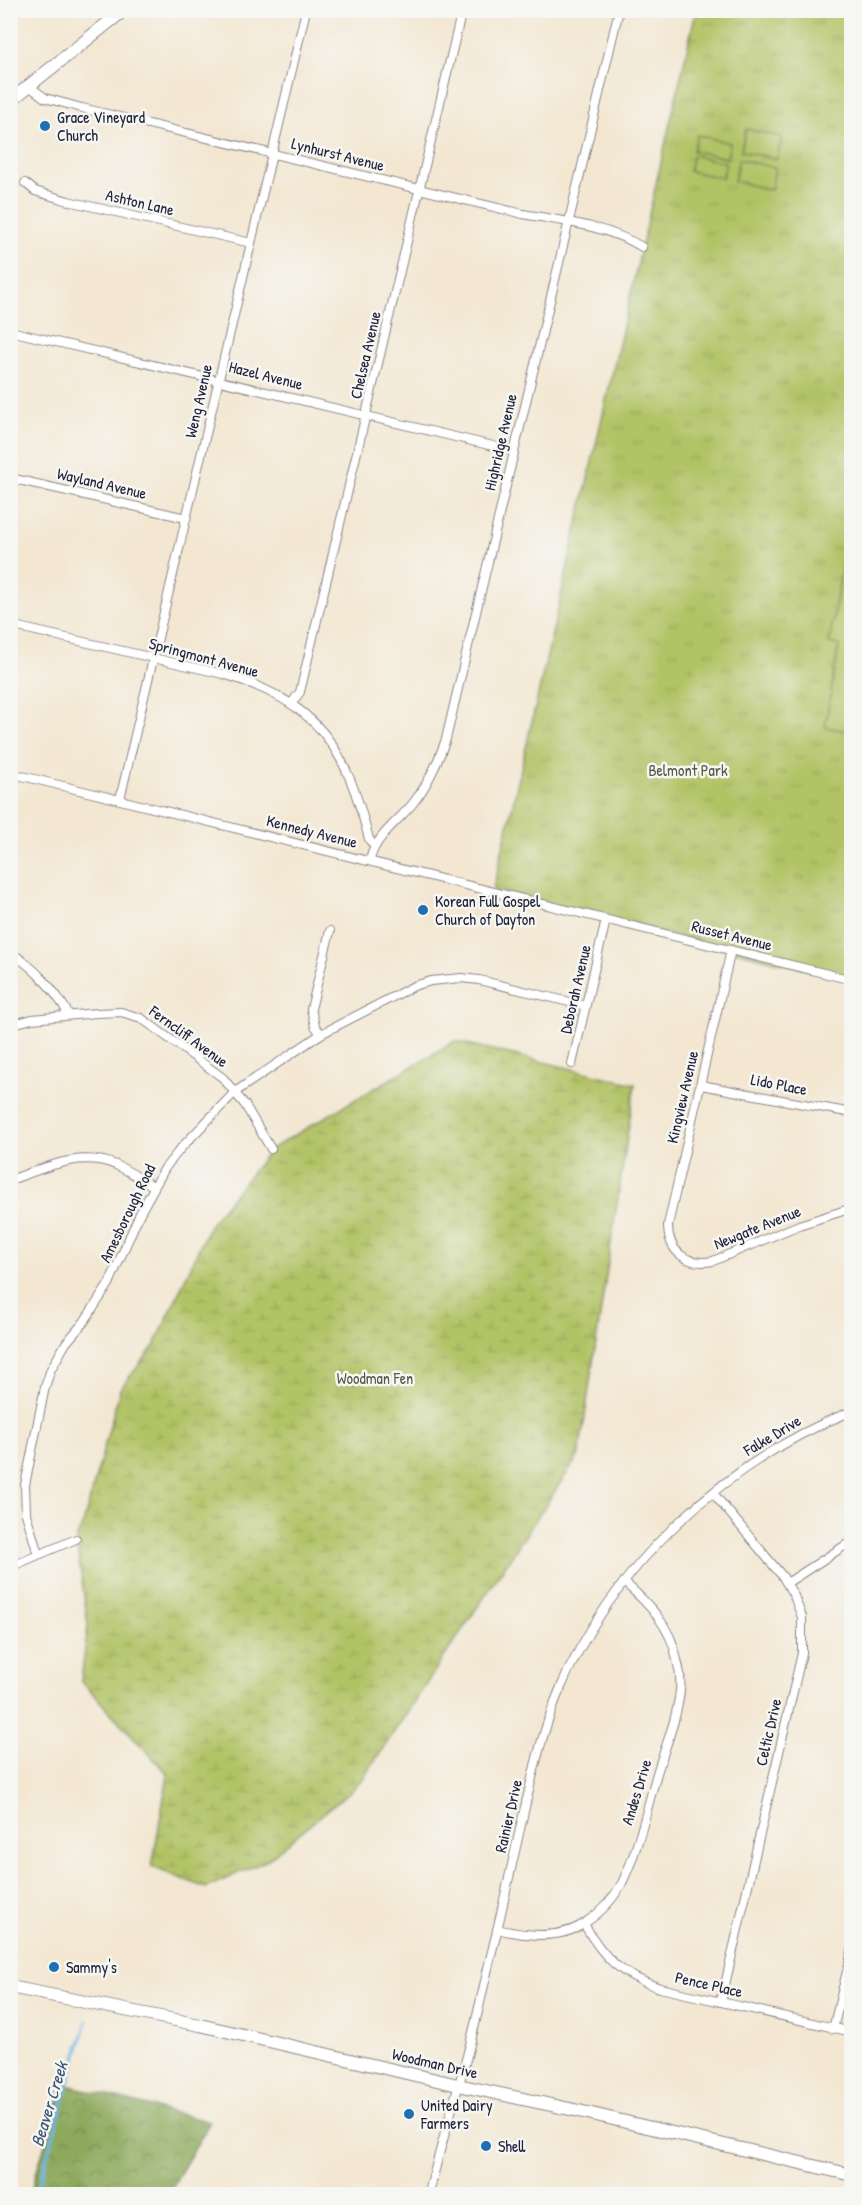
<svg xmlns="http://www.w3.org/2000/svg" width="862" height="2205" font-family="'Patrick Hand',sans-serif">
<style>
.forest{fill:url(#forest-crowns);stroke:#58664b;stroke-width:1.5}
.wetland{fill:url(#wetland-marsh);stroke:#6a7250;stroke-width:1.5}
.park{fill:url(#park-tufts);stroke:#6a7250;stroke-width:1.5}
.pitch{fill:#b2c366;stroke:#6a7250;stroke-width:1.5}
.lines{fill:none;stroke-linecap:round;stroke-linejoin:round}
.stream{stroke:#70b8e8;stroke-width:3}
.street-casing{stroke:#8a8486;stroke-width:10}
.secondary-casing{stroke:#8a8486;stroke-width:14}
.primary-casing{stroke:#8a8486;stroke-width:14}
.street{stroke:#fff;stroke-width:8}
.secondary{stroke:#fff;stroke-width:12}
.primary{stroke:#fff;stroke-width:12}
.poi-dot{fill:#1f6fb2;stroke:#f6f6f2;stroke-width:2}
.labels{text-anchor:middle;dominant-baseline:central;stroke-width:5;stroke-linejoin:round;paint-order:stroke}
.poi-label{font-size:16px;fill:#22223b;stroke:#f6f6f2;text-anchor:start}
.street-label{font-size:16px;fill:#22223b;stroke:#f6f6f2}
.park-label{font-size:16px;fill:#545a4a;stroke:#f6f6f2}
.water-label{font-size:18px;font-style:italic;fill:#3d5678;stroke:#f6f6f2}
</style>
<defs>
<pattern id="forest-crowns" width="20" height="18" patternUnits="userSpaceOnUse" patternTransform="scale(1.5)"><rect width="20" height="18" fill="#8da95b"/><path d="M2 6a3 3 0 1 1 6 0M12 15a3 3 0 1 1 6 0" fill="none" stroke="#73894c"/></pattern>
<pattern id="wetland-marsh" width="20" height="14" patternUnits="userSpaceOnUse" patternTransform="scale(1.5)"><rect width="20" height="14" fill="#b2c366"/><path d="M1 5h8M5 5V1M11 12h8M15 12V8" fill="none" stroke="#99a759"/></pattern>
<pattern id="park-tufts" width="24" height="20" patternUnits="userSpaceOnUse" patternTransform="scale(1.5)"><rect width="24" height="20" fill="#b2c366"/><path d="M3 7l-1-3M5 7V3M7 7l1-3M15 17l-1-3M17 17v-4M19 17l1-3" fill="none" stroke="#99a759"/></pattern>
</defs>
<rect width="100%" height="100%" fill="#f6f6f2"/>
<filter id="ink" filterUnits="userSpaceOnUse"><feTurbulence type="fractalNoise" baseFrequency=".0167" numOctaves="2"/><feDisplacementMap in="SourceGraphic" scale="12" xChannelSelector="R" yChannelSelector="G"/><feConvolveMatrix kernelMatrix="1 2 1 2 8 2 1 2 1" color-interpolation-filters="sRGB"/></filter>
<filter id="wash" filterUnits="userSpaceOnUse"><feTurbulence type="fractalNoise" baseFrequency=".008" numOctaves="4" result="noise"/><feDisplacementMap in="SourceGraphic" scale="24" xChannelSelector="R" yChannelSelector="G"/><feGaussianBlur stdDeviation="1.35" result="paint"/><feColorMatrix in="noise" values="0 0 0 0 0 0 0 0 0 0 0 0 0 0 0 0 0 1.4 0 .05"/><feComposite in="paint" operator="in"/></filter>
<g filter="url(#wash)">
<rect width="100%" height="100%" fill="#f3e7d2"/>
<path class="forest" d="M63,2084L210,2122L168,2194H30Z"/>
<path class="wetland" d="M455,1041L635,1084L579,1455L360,1783L267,1860L206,1888L152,1867L168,1774L81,1681L88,1625L76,1539L84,1521L120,1389L155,1345L210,1224L271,1149Z"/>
<path class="park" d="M696,11H851V980L493,890Z"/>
<g class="pitch">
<path d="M746,129L782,137L777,159L741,151Z"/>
<path d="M697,135L730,143L727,158L693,151Z"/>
<path d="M693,155L726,163L722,178L689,171Z"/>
<path d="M739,159L775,168L771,190L734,181Z"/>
<path d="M844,555L852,556L851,732L825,727L839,645L829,643Z"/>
</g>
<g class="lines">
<path class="stream" d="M36,2194L87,2021"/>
</g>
</g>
<g filter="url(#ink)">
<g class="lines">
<g class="street-casing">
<g id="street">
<path d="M29,86L45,98L82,108L523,214C563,221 607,226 642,247"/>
<path d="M25,183L35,191L68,201L251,243"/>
<path d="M10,331L514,451"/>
<path d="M10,478L186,518"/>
<path d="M10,625L223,674C319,703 345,746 369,839L374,846"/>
<path d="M291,704L300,692L462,10"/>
<path d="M10,773L852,980"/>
<path d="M120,799L306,10"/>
<path d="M370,860C375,836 399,821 414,802C429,783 438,762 446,739L619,10"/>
<path d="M731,950L668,1225C668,1252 687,1266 713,1261L799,1225L852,1208"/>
<path d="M10,952C33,966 56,991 69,1015"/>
<path d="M10,1025L32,1019L97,1013L121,1012L141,1018L223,1078L245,1105L271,1149"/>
<path d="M321,1034L315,1026L311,1009L330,931"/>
<path d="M572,1064L606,920"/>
<path d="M701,1085L852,1113"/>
<path d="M10,1180C45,1168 79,1150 116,1165C129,1171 141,1179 153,1186"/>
<path d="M713,1493L783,1577L794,1596L802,1617V1653L721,2002"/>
<path d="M38,1554L26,1514L25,1485L45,1387L51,1369L66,1343L84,1322L109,1284L140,1213L165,1168L181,1148L235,1092L321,1034L414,986L431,981L461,978L479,980L586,1006"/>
<path d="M10,1567L76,1539"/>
<path d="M787,1583L852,1541"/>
<path d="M584,1924C604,1959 621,1975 660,1988L852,2032"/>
<path d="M497,1929C525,1936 560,1940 585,1923C600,1913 614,1898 622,1883C639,1848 647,1807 658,1770C666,1745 677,1718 680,1691C681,1681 680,1670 677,1660C671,1626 649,1604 624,1582"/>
<path d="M833,2029L852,1951"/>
<path d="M429,2194C439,2150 453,2107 465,2063C477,2021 485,1978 496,1935C506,1892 515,1850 525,1807C534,1769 543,1730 558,1694C611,1567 724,1462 852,1411"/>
</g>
</g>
<g class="secondary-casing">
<path id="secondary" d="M10,101L124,10"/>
</g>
<g class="primary-casing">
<path id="primary" d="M10,1987L200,2025L458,2085L579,2111L852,2175"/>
</g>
<use href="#street" class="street"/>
<use href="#secondary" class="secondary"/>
<use href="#primary" class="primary"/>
</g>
</g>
<g class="poi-dot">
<circle cx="45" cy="126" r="6"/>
<circle cx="423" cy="910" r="6"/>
<circle cx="54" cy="1967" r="6"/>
<circle cx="409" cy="2114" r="6"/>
<circle cx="486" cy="2146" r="6"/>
</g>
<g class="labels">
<g class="poi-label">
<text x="57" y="117">Grace Vineyard<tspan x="57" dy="18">Church</tspan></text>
<text x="435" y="901">Korean Full Gospel<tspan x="435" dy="18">Church of Dayton</tspan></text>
<text x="66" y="1967">Sammy's</text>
<text x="421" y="2105">United Dairy<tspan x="421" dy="18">Farmers</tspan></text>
<text x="498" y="2146">Shell</text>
</g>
<g class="street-label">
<text transform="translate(338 154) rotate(14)">Lynhurst Avenue</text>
<text transform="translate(140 202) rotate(13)">Ashton Lane</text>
<text transform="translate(365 355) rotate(-77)">Chelsea Avenue</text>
<text transform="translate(266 375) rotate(14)">Hazel Avenue</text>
<text transform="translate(198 401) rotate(-77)">Weng Avenue</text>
<text transform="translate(500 442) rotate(-77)">Highridge Avenue</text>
<text transform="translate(102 483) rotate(13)">Wayland Avenue</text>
<text transform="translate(204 657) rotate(15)">Springmont Avenue</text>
<text transform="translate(312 831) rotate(14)">Kennedy Avenue</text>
<text transform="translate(732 935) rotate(14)">Russet Avenue</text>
<text transform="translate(575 989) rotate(-77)">Deborah Avenue</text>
<text transform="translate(189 1036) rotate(36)">Ferncliff Avenue</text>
<text transform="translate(779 1084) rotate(11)">Lido Place</text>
<text transform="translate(682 1097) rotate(-77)">Kingview Avenue</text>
<text transform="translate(127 1213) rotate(-64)">Amesborough Road</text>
<text transform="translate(757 1227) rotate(-22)">Newgate Avenue</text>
<text transform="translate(772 1435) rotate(-31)">Falke Drive</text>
<text transform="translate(768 1732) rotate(-77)">Celtic Drive</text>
<text transform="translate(636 1792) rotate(-73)">Andes Drive</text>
<text transform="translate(508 1816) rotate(-77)">Rainier Drive</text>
<text transform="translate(709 1984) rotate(13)">Pence Place</text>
<text transform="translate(435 2063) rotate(13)">Woodman Drive</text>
</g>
<g class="park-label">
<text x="688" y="770">Belmont Park</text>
<text x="375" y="1378">Woodman Fen</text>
</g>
<g class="water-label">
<text transform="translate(49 2104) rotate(-73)">Beaver Creek</text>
</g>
</g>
<rect width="862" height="2205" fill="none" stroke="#f6f6f2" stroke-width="36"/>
</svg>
